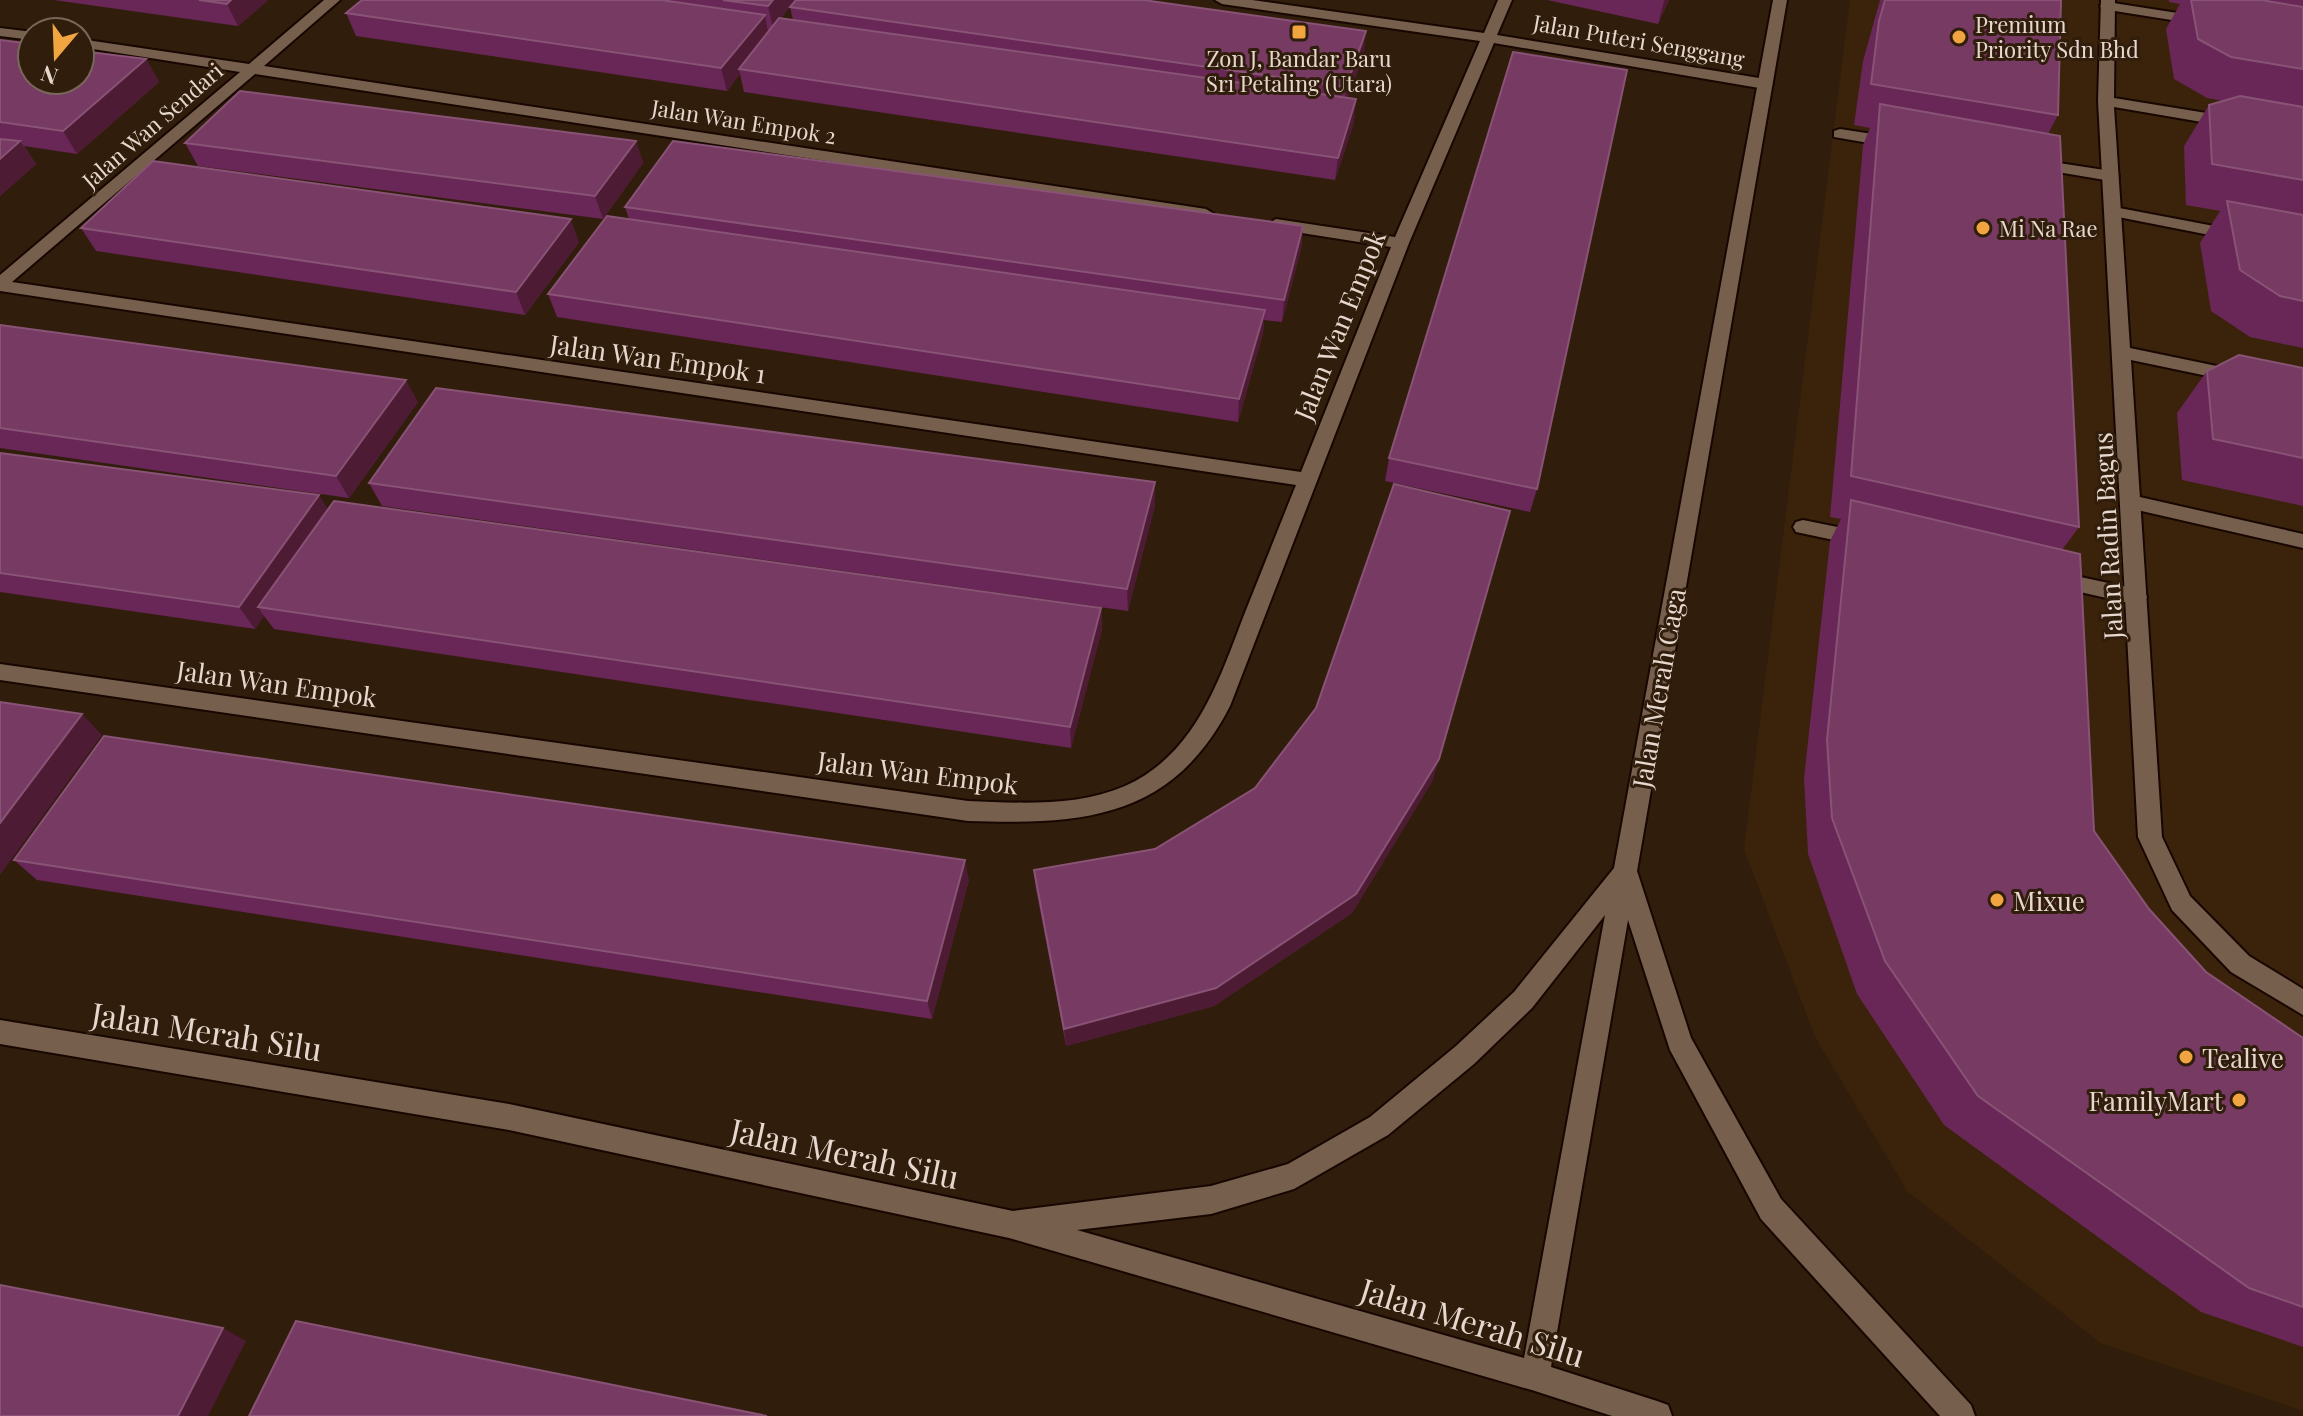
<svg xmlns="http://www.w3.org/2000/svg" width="2303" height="1416" font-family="'Playfair Display',serif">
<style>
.built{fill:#3b220b}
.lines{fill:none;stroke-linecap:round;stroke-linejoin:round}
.service-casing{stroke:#180700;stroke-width:4}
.minor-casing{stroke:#180700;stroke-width:4}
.tertiary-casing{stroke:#180700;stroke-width:4}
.service{fill:#775f4d;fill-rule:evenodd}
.minor{fill:#775f4d;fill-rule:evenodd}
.tertiary{fill:#775f4d;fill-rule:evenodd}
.wall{fill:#682756}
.shaded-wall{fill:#4d1b33}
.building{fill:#763a63;stroke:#885374;stroke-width:2}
.poi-dot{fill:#f1a540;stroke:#311d0c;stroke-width:3}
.labels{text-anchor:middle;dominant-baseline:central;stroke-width:6;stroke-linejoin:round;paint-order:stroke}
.far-poi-label{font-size:22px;fill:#e6d8ce;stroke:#311d0c;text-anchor:start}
.far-street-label{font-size:22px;fill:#e6d8ce;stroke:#311d0c}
.street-label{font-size:26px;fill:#e6d8ce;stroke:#311d0c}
.poi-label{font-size:26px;fill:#e6d8ce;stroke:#311d0c;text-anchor:start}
.near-street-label{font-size:32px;fill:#e6d8ce;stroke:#311d0c}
</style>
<rect width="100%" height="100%" fill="#311d0c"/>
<path class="built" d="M1850,0H2303V1411L2102,1344L1908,1192L1815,1037L1744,849Z"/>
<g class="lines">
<g class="service-casing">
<g id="service">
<path d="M2107,2L2203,17L2210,21L2203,25L2102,9L2100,6Z"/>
<path d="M1840,129L1892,137L1900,142L1892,147L1834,137V131Z"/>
<path d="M2033,159L2111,171L2119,176L2111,181L2027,167L2025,164Z"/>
<path d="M2114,207L2235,230L2243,235L2235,240L2108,215L2106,212L2108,209Z"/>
<path d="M2131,495L2303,534V548L2124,507L2121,502L2124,497Z"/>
<path d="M1803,520L1862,532L1869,534L1872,539L1869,544L1862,546L1796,532L1793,527L1796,522Z"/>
<path d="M2052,571L2137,589L2144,591L2147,597L2144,603L2137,605L2045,584L2042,579L2045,574Z"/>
</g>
</g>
<g class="minor-casing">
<g id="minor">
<path d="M324,0H340L264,66L1206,209L1214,214L1206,219L255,74L12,282L1301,472L1391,247L1276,229L1268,224L1276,219L1395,237L1480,41L1222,4L1215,0H1252L1484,33L1498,0H1512L1497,35L1765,79L1773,84L1765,89L1494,43L1409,243L1230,706C1172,819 1083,825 968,821L0,680V664L968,801C1019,803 1077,807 1125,786C1197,754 1220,677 1246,610C1263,568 1279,527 1296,485L0,291V275L240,72L80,47V39L249,64Z"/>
<path d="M2101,0H2115L2114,98L2231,117L2239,122L2231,127L2114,107L2130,348L2236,370L2245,376L2236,382L2131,360L2162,837L2190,896L2249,956L2303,989V1015L2231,972L2172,910L2138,837L2098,101Z"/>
<path d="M0,28L33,32L32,40L0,36Z"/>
</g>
</g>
<g class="tertiary-casing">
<path id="tertiary" d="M1773,0H1787L1637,871L1691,1038L1781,1199L1971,1405L1975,1416H1940L1761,1219L1670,1050L1628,920L1551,1367L1657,1401L1668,1405L1672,1416H1612L1535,1391L1009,1238L509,1130L0,1044V1020L509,1104L1013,1211L1211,1186L1288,1164L1370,1117L1456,1046L1514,992L1614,868ZM1605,915L1524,1358L1077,1230L1211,1214L1294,1189L1388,1135L1474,1064L1532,1008Z"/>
</g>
<use href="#service" class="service"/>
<use href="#minor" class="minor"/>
<use href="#tertiary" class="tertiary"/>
</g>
<g class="wall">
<path d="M54,0H268L238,26Z"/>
<path d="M362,0H795L781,18L793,20L790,7L1364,53L1348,98L1354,122L1335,180L744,92L740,74L727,91L356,36L346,13Z"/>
<path d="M1547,0H1669L1658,24Z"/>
<path d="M1880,0H2061L2058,115L2048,134L2079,527L2062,550L2094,831L2149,909L2206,972L2303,1038V1347L2201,1312L1944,1125L1857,994L1808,854L1804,778L1830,541L1841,519L1830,517L1863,145L1870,128L1854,125L1863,61Z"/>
<path d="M2169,0H2303V348L2250,337L2211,311L2200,243L2220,211L2186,205L2184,146L2209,105L2223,101L2207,98L2174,79L2166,29L2180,4L2169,2Z"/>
<path d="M0,40L146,59L159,82L77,154L24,146L36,164L0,196Z"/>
<path d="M636,141L643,163L603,219L198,166L185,143Z"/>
<path d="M625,207L1303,226L1301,249L1282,322L1264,320L1263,333L1238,422L557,317L548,294L629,219Z"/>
<path d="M81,228L579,242L525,315L96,251Z"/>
<path d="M0,325L418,402L349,498L0,448Z"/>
<path d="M2303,368V506L2182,480L2177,413L2207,371Z"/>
<path d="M0,453L328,509L1101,608L1102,629L1071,748L274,629L264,616L255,629L0,592Z"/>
<path d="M1389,458L1537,489L1530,512L1385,481Z"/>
<path d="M1155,482V505L1128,611L382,506L369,483Z"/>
<path d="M1433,780L1352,913L1214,1006L1066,1046L1036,889L1034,870L1155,849Z"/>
<path d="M14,860L969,880L932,1019L37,880Z"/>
</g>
<g class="shaded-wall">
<path d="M231,0H268L238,26L227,4Z"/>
<path d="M773,0H795L773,28L768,6Z"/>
<path d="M1665,0H1669L1658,24L1664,1Z"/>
<path d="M765,15L769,37L739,69L740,74L727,91L721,68Z"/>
<path d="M1366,31L1364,53L1344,110L1346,87Z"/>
<path d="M146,59L159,82L77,154L63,131Z"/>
<path d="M1356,99L1354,122L1335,180L1338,158Z"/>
<path d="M20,141L36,164L0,196V159Z"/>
<path d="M636,141L643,163L603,219L595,196Z"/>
<path d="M571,219L579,242L525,315L516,292Z"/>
<path d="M1303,226L1301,249L1282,322L1284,300Z"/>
<path d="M1265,310L1263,333L1238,422L1239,399Z"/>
<path d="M406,380L418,402L349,498L336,476Z"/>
<path d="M1155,482V505L1128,611L1127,589Z"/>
<path d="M319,495L333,517L258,607L264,616L255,629L239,607Z"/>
<path d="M1510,511L1433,780L1352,913L1214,1006L1066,1046L1064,1029Z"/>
<path d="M1101,608L1102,629L1071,748L1070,727Z"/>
<path d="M82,714L102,735L0,875V823Z"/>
<path d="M965,860L969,880L932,1019L927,1001Z"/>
<path d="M223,1328L246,1341L208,1416H178Z"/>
</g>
<g class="building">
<path d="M199,0H231L227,4Z"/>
<path d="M362,0H661L765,15L721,68L346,13Z"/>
<path d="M723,0H773L768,6Z"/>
<path d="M796,0H1143L1366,31L1346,87L790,7Z"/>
<path d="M1885,0H2061L2058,115L1871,84L1879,21Z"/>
<path d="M2191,0H2261L2303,7V69L2231,57L2198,39Z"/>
<path d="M779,18L1356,99L1338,158L739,69Z"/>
<path d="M0,40L32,44V80H80V51L146,59L63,131L0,122Z"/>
<path d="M1513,52L1627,70L1537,489L1389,458Z"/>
<path d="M240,91L636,141L595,196L185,143Z"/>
<path d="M2240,96L2303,107V180L2212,164L2209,105Z"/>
<path d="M1880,104L2060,136L2079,527L1851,476Z"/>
<path d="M0,139L20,141L0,159Z"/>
<path d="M673,141L1303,226L1284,300L625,207Z"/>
<path d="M153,161L571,219L516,292L81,228Z"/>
<path d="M2227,201L2303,215V301L2280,296L2240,270Z"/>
<path d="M607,216L1265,310L1239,399L548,294Z"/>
<path d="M0,325L406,380L336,476L0,428Z"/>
<path d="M2239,355L2303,368V458L2213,439L2207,371Z"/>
<path d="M436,388L1155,482L1127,589L369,483Z"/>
<path d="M0,453L319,495L239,607L0,573Z"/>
<path d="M1394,484L1510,511L1439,759L1356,894L1216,988L1064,1029L1034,870L1155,849L1255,788L1316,708Z"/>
<path d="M1851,500L2080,554L2094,831L2149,909L2206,972L2303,1038V1307L2249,1288L1978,1096L1885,961L1832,818L1827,740Z"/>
<path d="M334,501L1101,608L1070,727L258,607Z"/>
<path d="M0,702L82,714L0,823Z"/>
<path d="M104,736L965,860L927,1001L14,860Z"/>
<path d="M0,1285L223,1328L178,1416H0Z"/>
<path d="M296,1321L767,1416H249Z"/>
</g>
<g class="poi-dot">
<rect x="1291" y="24" width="16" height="16" rx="4"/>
<circle cx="1959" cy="37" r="8"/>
<circle cx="1983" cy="228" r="8"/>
<circle cx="1997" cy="900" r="8"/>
<circle cx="2186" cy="1057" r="8"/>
<circle cx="2239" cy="1100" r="8"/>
</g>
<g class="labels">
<g class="far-poi-label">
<text x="1975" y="24">Premium<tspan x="1975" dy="25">Priority Sdn Bhd</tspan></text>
<text x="1299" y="58" text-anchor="middle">Zon J, Bandar Baru<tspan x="1299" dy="25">Sri Petaling (Utara)</tspan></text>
<text x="1999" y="228">Mi Na Rae</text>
</g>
<g class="far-street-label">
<text transform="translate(1639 40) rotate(10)">Jalan Puteri Senggang</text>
<text transform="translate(744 121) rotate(9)">Jalan Wan Empok 2</text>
<text transform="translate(152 125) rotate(-41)">Jalan Wan Sendari</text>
</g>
<g class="street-label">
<text transform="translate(1339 325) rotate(-68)">Jalan Wan Empok</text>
<text transform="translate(658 358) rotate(8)">Jalan Wan Empok 1</text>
<text transform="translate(2107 536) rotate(-93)">Jalan Radin Bagus</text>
<text transform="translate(277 683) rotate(8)">Jalan Wan Empok</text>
<text transform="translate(1658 688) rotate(-80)">Jalan Merah Caga</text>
<text transform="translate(918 772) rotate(7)">Jalan Wan Empok</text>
</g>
<g class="poi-label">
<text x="2013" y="900">Mixue</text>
<text x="2202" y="1057">Tealive</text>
<text x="2223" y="1100" text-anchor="end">FamilyMart</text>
</g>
<g class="near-street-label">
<text transform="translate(207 1030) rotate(9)">Jalan Merah Silu</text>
<text transform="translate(845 1152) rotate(12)">Jalan Merah Silu</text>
<text transform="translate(1473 1321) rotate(17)">Jalan Merah Silu</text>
</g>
</g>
<g transform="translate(56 56) rotate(199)"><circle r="38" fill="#311d0c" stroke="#79685a" stroke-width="2"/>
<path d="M0-6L14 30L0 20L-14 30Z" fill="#f1a540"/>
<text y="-12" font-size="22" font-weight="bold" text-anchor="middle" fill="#e6d8ce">N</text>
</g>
</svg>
